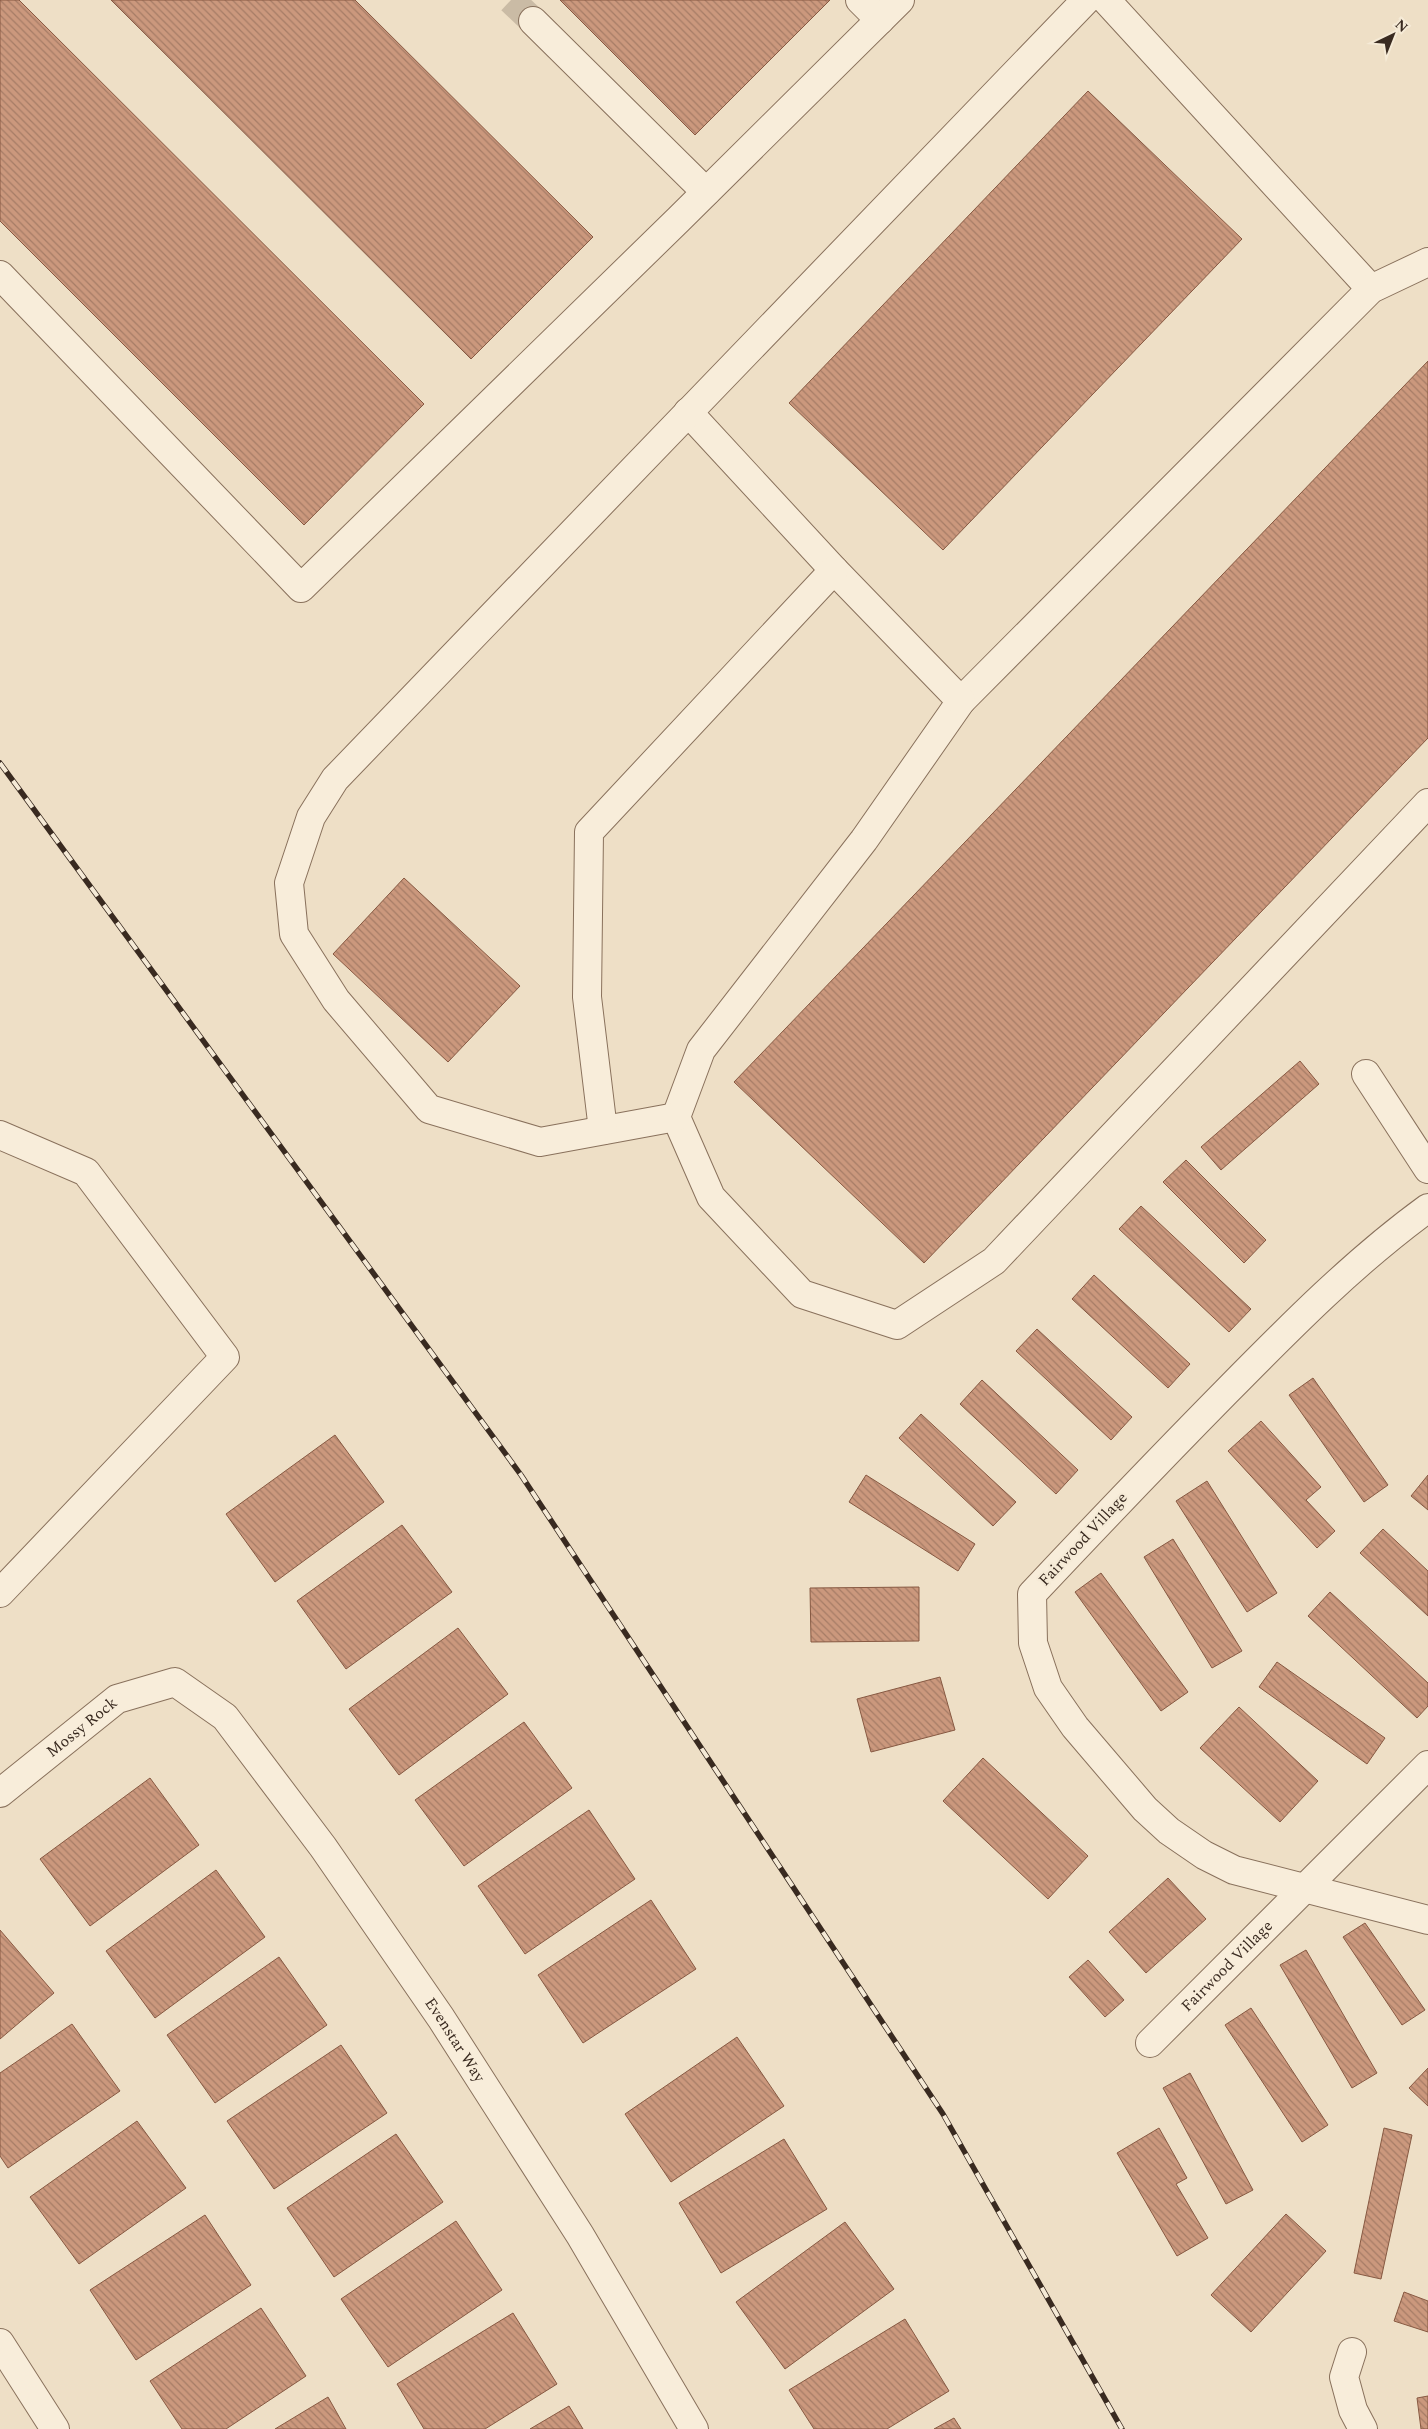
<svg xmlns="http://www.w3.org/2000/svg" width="1428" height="2429" font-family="Spectral,serif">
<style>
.building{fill:url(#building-back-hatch);stroke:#875942}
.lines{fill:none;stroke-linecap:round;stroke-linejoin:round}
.minor-tunnel{stroke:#cabba5;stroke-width:28;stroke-dasharray:28 14;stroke-linecap:butt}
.minor-casing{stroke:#89715c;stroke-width:30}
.minor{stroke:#f8edda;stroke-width:28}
.rail-casing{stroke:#392a20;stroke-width:5.5}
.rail{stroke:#f5ead6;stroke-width:4;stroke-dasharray:11;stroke-linecap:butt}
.labels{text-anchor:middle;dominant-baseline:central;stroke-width:4.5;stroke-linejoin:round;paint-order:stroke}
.street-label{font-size:16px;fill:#392a20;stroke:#f5ead6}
</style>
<defs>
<pattern id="building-back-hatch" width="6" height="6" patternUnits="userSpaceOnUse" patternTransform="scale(1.25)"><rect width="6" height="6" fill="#cb987d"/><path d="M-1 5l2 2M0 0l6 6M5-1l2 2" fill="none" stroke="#a67c66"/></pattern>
</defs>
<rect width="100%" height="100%" fill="#eedfc6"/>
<g class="building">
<path d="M0,0H19L424,404L304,525L0,221Z"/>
<path d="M111,0H355L593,237L471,359Z"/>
<path d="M560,0H830L695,135Z"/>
<path d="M1088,91L1242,239L943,550L789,403Z"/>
<path d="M1428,361V738L924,1263L734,1082Z"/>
<path d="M404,878L520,986L448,1062L333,954Z"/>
<path d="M1300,1061L1319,1084L1221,1170L1201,1147Z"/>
<path d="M1186,1160L1266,1240L1244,1263L1163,1182Z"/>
<path d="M1141,1206L1251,1309L1229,1332L1119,1229Z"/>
<path d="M1094,1275L1190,1364L1168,1388L1072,1299Z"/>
<path d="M1037,1329L1132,1417L1111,1440L1016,1351Z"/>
<path d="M1313,1378L1388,1485L1364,1502L1289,1395Z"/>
<path d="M982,1380L1078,1470L1056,1494L960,1404Z"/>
<path d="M921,1414L1016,1502L993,1526L899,1438Z"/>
<path d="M1261,1421L1321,1487L1306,1500L1335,1531L1317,1548L1228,1451Z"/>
<path d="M335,1435L384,1502L275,1582L226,1514Z"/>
<path d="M866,1475L975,1544L958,1571L849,1502Z"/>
<path d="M1428,1475V1510L1411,1496Z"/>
<path d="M1207,1481L1277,1593L1247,1612L1176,1501Z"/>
<path d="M402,1525L452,1592L346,1669L297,1601Z"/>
<path d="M1383,1529L1428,1571V1616L1360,1553Z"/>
<path d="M1173,1539L1242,1651L1212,1668L1144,1557Z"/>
<path d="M1101,1573L1188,1692L1161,1711L1075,1592Z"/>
<path d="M919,1587V1641L811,1642L810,1588Z"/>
<path d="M1330,1592L1428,1683V1706L1417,1718L1308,1616Z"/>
<path d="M458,1628L508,1694L399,1775L349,1709Z"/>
<path d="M1277,1662L1385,1738L1367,1764L1259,1687Z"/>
<path d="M940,1677L955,1730L871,1752L857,1699Z"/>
<path d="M1239,1707L1318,1781L1280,1822L1200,1748Z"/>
<path d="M524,1722L572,1788L464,1866L415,1800Z"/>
<path d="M983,1758L1088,1856L1048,1899L943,1801Z"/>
<path d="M150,1778L199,1845L90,1926L40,1859Z"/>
<path d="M589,1810L635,1879L525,1954L478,1886Z"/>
<path d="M216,1870L265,1937L155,2018L106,1951Z"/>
<path d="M1168,1878L1206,1919L1146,1973L1109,1932Z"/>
<path d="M651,1900L696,1969L583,2043L538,1975Z"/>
<path d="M1365,1923L1425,2010L1402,2025L1343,1937Z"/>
<path d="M0,1930L54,1993L0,2039Z"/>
<path d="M1306,1950L1377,2073L1352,2088L1280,1965Z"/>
<path d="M279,1957L327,2025L215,2103L167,2035Z"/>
<path d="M1088,1960L1124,2000L1105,2017L1069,1977Z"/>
<path d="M1251,2008L1328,2125L1302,2142L1225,2025Z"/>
<path d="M72,2024L120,2091L8,2168L0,2156V2073Z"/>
<path d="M737,2037L784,2106L671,2182L625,2114Z"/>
<path d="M341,2045L387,2113L274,2189L227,2121Z"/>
<path d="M1428,2068V2106L1409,2088Z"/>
<path d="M1190,2073L1253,2190L1226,2204L1163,2088Z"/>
<path d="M137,2121L186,2188L79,2264L30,2197Z"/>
<path d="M1159,2128L1187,2178L1176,2184L1208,2238L1177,2256L1117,2153Z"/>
<path d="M1384,2128L1412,2135L1381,2279L1354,2273Z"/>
<path d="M396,2134L443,2202L334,2277L287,2208Z"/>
<path d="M784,2139L827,2209L721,2273L679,2203Z"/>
<path d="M1286,2214L1326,2251L1251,2332L1211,2295Z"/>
<path d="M205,2215L251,2285L136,2360L90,2290Z"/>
<path d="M456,2221L502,2290L388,2367L341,2299Z"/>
<path d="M845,2222L894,2289L785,2369L736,2302Z"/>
<path d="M1404,2292L1428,2301V2332L1394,2321Z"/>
<path d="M261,2308L306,2376L226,2429H182L150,2381Z"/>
<path d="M513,2313L557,2384L485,2429H424L397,2384Z"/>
<path d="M905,2319L949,2391L887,2429H814L789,2390Z"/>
<path d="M1428,2396V2429H1421L1417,2398Z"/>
<path d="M328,2397L346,2429H275Z"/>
<path d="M569,2406L583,2429H530Z"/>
<path d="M954,2418L961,2429H934Z"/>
</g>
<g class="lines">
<path class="minor-tunnel" d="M511,0L533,21"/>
<g class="minor-casing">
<g id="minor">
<path d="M860,0L880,20"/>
<path d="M1106,0L1371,289"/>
<path d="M533,21L706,192"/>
<path d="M1428,262L1371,289L961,701L864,840L701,1050L676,1117L711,1197L802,1294L897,1325L994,1261L1428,803"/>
<path d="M0,275L301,588L679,219L900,0"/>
<path d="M688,412L834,570L961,701"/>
<path d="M1366,1074L1428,1169"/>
<path d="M676,1117L540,1142L429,1109L336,1000L294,934L289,883L311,817L335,779L1086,0"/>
<path d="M603,1130L587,997L589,832L834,570"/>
<path d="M0,1135L86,1172L225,1357L0,1593"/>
<path d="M1428,1208C1355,1261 1290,1327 1226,1392C1161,1458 1096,1526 1032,1594L1033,1643L1048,1688L1075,1727L1145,1809L1169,1831L1204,1855L1234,1870L1428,1920"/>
<path id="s1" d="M0,1793L117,1699L175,1682L225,1717L323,1847L441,2018L580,2235L694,2429"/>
<path id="s2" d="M1150,2043L1428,1765"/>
<path d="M0,2343L55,2429"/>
<path d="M1352,2352L1344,2377L1353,2410L1363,2429"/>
</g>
</g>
<use href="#minor" class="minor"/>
<g class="rail-casing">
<path id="rail" d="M0,763L521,1475L943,2114L1122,2429"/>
</g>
<use href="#rail" class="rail"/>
</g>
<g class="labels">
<g class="street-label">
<text transform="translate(1083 1539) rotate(-47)">Fairwood Village</text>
<text stroke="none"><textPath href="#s1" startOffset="105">Mossy Rock</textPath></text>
<text stroke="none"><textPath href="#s2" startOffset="109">Fairwood Village</textPath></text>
<text stroke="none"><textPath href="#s1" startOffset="668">Evenstar Way</textPath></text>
</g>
</g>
<g transform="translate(1393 35) rotate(43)" stroke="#f5ead6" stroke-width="4" paint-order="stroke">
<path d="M0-4L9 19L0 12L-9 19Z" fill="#392a20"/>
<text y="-8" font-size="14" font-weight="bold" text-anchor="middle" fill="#392a20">N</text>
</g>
</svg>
